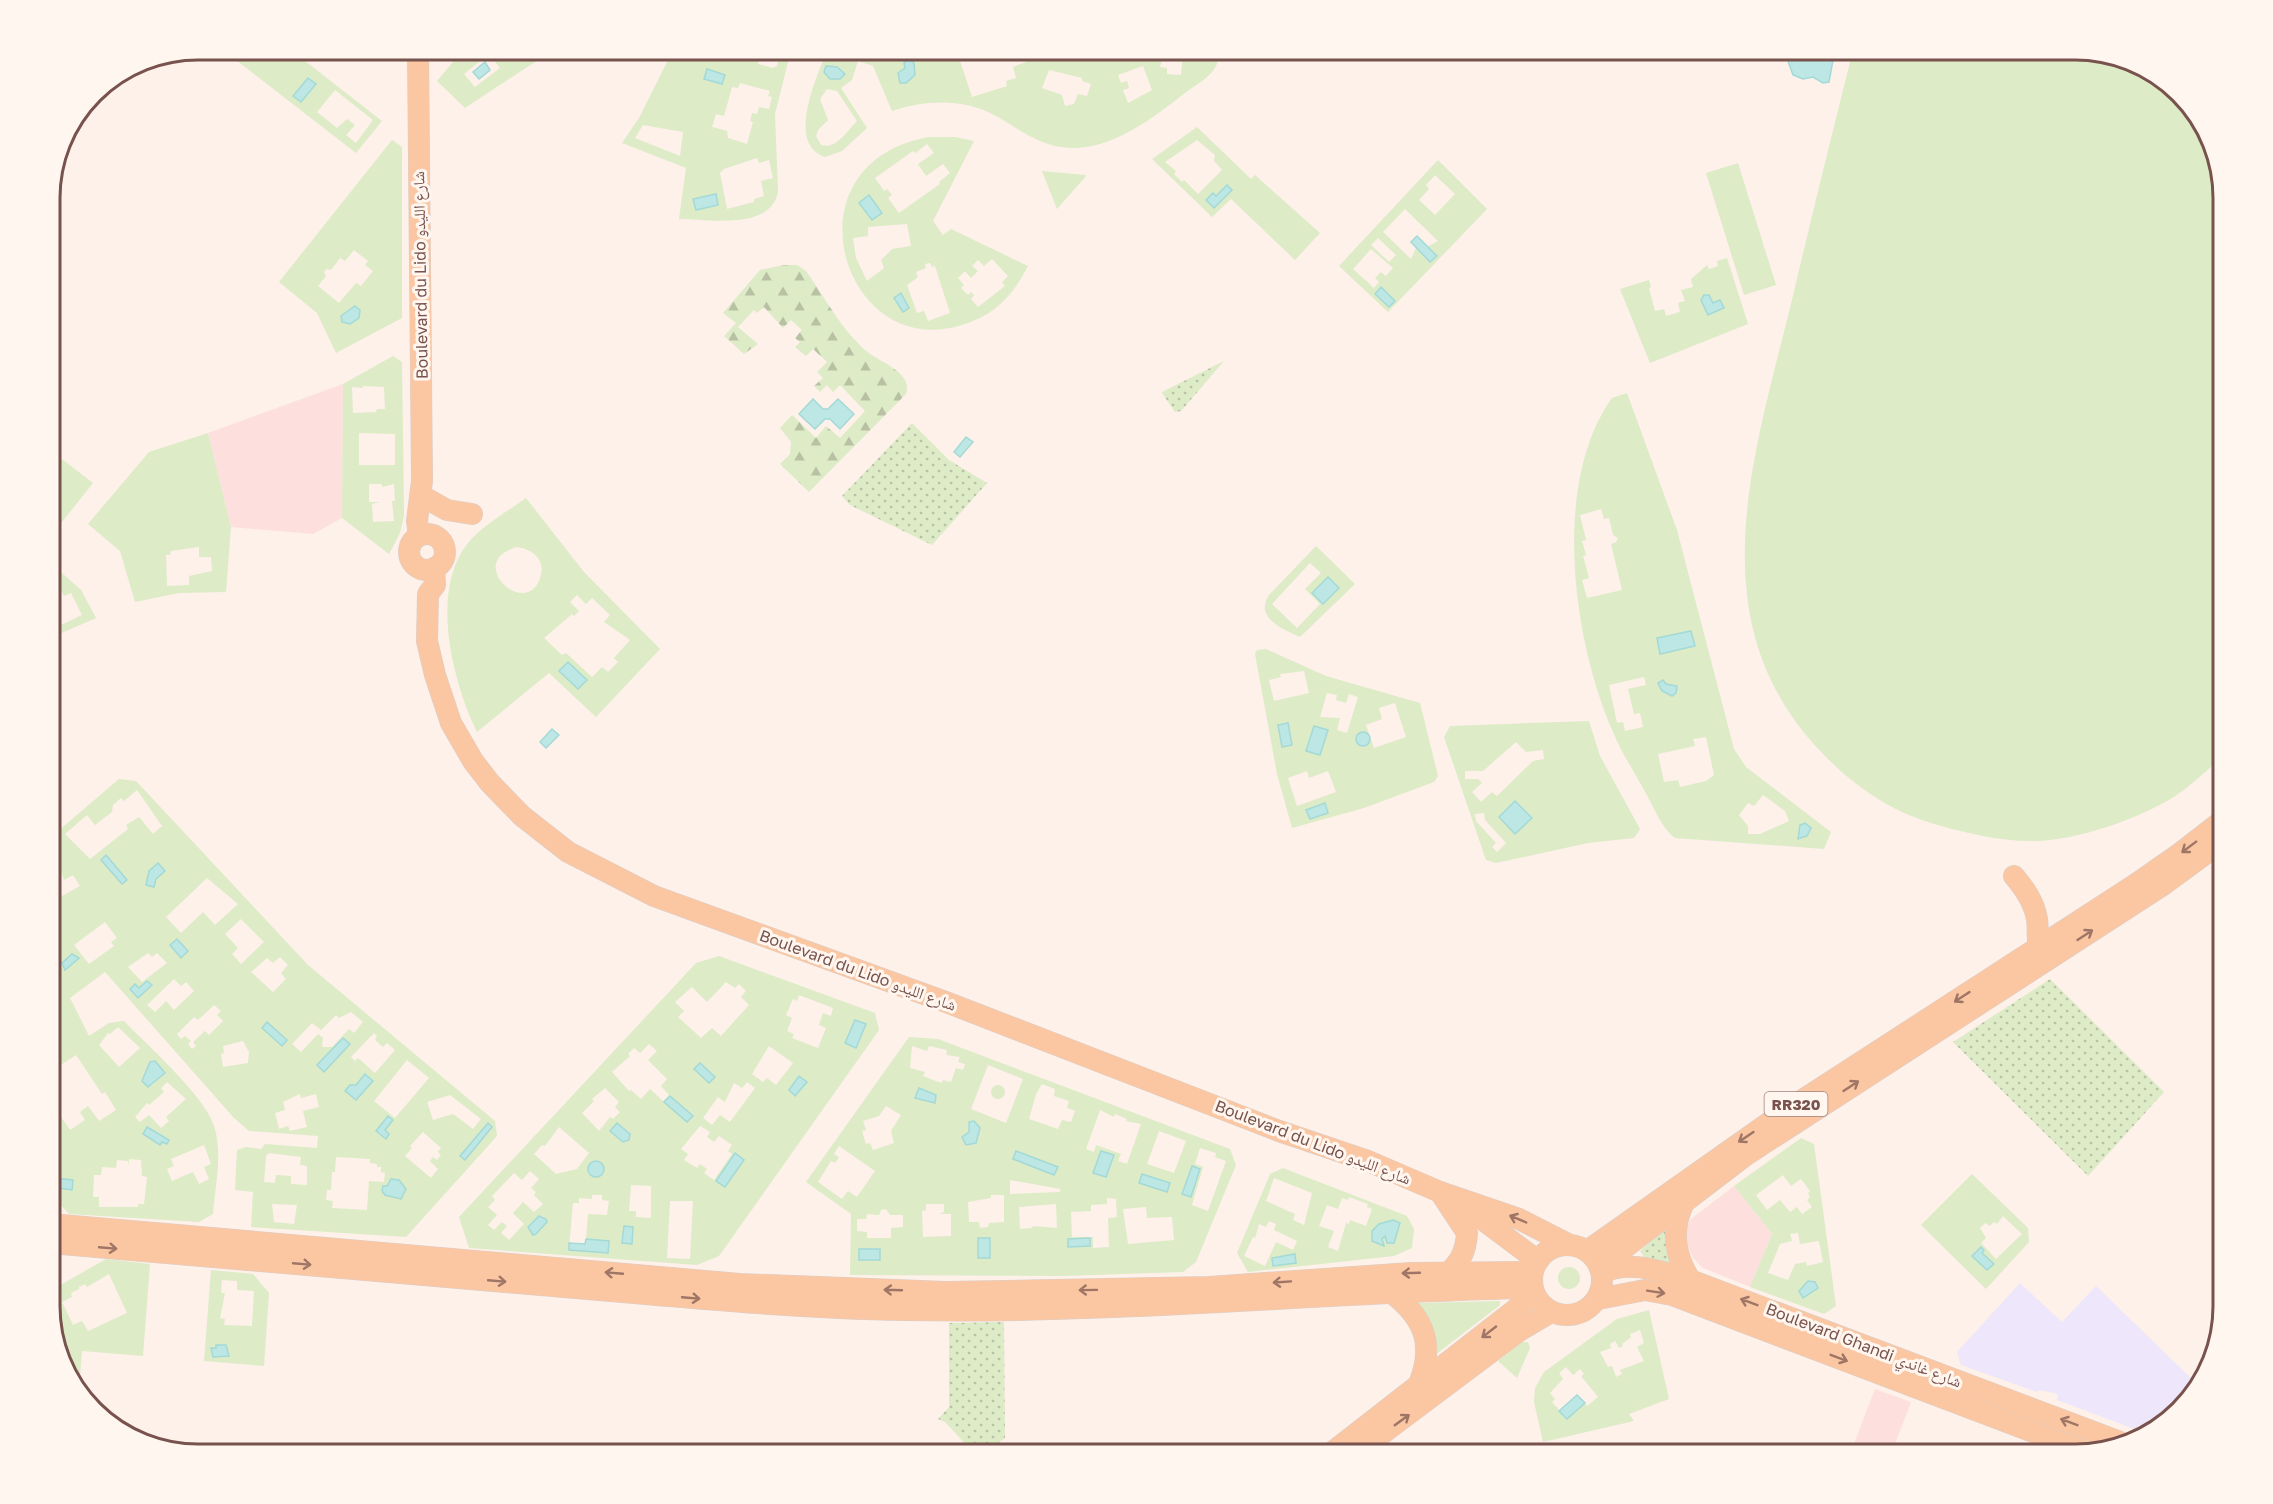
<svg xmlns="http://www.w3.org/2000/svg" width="2273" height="1504" font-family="'Golos Text','Noto Naskh Arabic',sans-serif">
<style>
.commercial{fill:#fde0de}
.education{fill:#eee6fa}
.grass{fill:url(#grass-dots)}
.forest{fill:url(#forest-firs)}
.garden{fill:#ddebc7;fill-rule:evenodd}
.water{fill:#bde7e5;stroke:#a3d9d6;stroke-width:1.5}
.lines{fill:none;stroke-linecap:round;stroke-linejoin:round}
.major-casing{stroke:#d9cfcd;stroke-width:22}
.major{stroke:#fbc7a2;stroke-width:21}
.oneway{stroke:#9f7566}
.labels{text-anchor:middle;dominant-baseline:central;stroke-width:6;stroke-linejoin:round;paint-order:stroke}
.shield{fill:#fff6f0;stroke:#a0837d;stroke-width:1.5}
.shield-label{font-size:15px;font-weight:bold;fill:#78524c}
.street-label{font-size:16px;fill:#78524c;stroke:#fff6f0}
.rim{fill:none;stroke:#78524c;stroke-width:3}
</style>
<defs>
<pattern id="grass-dots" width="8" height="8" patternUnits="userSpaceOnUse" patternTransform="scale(1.5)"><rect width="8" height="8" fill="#ddebc7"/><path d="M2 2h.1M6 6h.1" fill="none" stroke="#b8c1a4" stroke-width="1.8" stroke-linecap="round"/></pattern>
<pattern id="forest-firs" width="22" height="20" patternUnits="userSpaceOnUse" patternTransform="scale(1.5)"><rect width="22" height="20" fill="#ddebc7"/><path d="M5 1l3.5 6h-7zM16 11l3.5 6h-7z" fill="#b8c1a4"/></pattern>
</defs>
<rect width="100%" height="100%" fill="#fdf1ea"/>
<g class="commercial">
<path d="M343,384L342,518L313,534L231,527L208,433Z"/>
<path d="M1734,1186L1772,1234L1750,1287L1703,1268L1693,1258L1686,1243L1687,1228L1691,1219Z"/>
<path d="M1875,1389L1911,1402L1891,1454H1850Z"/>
</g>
<path class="education" d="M2020,1283L2062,1322L2096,1286L2194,1381L2174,1409L2145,1433L2057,1400L2058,1394L2039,1390L2037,1392L1961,1365L1957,1352Z"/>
<g class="grass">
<path d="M1224,361L1181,411L1175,412L1162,393L1164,391Z"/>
<path d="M912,423L949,460L987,483L932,545L850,505L842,496Z"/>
<path d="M2050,979L2164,1092L2088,1176L1953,1042Z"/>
<path d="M1666,1228L1673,1262L1669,1265L1644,1257L1640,1251Z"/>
<path d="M1004,1322L1005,1438L983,1454H975L945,1422L938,1419L949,1407V1323Z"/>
</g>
<path class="forest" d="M784,265H797L806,271C825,297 842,332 869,353C882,363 913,373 906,394L809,492L780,464L790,454L791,442L780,428L792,415L816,438L826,426L840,438L865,411L840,385L833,392L827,385L820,392L814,386L823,378L817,372L827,362L813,349L806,356L795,347L800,342L795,338L802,330L791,320L783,328L764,307L757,313L754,310L738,327L758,344L744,354L724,336L736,323L723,313L760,270Z"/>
<g class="garden">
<path d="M223,50H291L382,121L356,153ZM335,90L373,120L356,143L346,135L355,125L347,119L337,128L317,112Z"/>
<path d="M463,50V49L553,50L465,108L437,81ZM489,54L500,68L475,87L464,74Z"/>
<path d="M673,50H693L717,59L721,51L718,50H754L753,54L760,56L758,64L773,68L777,66L781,50H791L775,114L778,192C770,231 709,219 679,219L686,168L622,143L639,118ZM740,83L770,91L768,96L772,97L769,109L759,107L757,114L752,113L750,121L753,122L747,144L728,138L727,131L712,127L716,114L724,116L732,87L738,88ZM643,125L683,132L680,156L635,138ZM757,158L759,163L769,160L773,178L761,181L764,196L754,199V202L727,209L720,173L724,169Z"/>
<path d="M827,50H972L958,55L972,97L1007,86L1006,81L1016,78L1013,67L1026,62L1021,50H1165L1160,67L1167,68V74L1181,75L1183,52L1186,50H1218C1222,72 1201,81 1185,93C1154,117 1117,146 1077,148C1041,149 1022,130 994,115C964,98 923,100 892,111L873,66L858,61L852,80L841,88L867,128L842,151L825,157C785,144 818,75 827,50ZM911,59L912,77L900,83L898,75L905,68L906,61ZM1143,66L1152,90L1128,103L1123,90L1129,88L1127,81L1121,83L1118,75ZM1049,70L1082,78V81L1091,84L1087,96L1078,94L1074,104L1065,106L1062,95L1042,88ZM827,89L837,91L857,121C847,131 836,150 821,145L816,136L818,130L828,120L820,99Z"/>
<path d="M1853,50H2075L2158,75L2208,132L2223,198V756C2206,771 2187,790 2167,801C2130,821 2081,839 2037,841C2004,842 1969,834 1938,825C1893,813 1855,787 1823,754C1696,623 1753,459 1791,304C1811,219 1832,134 1853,50Z"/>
<path d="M1197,127L1251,179L1255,175L1320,233L1295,260L1231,199L1212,217L1152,159ZM1197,140L1215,155L1214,161L1222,170L1198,194L1184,180L1182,182L1174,174L1176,171L1165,162Z"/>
<path d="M929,137H955L974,141L933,221L943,235L951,229L1028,266C1013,295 995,315 962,325C842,363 782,163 929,137ZM927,144L934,153L918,164L926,176L943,164L950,173L939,182L940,184L899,213L888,198L892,195L887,189L884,191L875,178L913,151L915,153ZM907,224L911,246L892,249L881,260L884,268L867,281L856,258L853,238L868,236V227ZM992,259L1008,276L1002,282L1005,286L978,307L971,299L974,295L971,292L968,295L961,288L964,285L958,278L965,271L971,278L978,271L972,266L978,260L984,266ZM930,263L932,267L935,266L950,313L928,321L924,311L917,313L907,285L918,277L916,272L926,268L925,264Z"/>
<path d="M392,140L402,147V318L336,353L317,313L279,282ZM354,250L368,261L365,265L373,271L361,286L356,283L339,303L318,286L326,276L324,272L326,269L331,270L340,258L345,261Z"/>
<path d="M1438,160L1487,209L1388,312L1339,266ZM1435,175L1455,194L1435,215L1419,200L1429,189L1426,185ZM1405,209L1438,241L1427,247L1436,256L1431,262L1416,248L1411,259L1383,232ZM1378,238L1396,255L1389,262L1371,245ZM1371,249L1393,268L1386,276L1381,272L1375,278L1379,282L1374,288L1353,269Z"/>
<path d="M1738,163L1776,285L1744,295L1706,173Z"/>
<path d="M1042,171L1085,175L1086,176L1057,209Z"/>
<path d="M1727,258L1748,324L1650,363L1620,289L1649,280L1651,287L1649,288L1655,311L1664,309L1666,316L1680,312L1678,303L1685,301L1681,290L1693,287L1691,279L1707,265L1709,269L1718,266L1717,261Z"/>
<path d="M393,356L402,362L404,516L400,533L389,554L342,518L343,384ZM363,386L384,387L385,409H377L376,412L353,413L352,387L363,388ZM359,433L395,434V465H359ZM369,484H382V487L394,484L395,501H392L394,521L373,522L372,504L380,502H369Z"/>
<path d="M1627,393L1677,530L1734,749L1746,767L1831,832L1824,849L1675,838C1661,828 1652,803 1643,788C1633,770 1621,752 1613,732C1573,642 1551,483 1612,398ZM1601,509L1604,519L1609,518L1613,535L1618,538L1616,542L1611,544L1622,590L1587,598L1582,580L1589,578L1583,556L1586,555L1582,541L1586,540L1580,515ZM1644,677L1646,685L1628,689L1634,714L1640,713L1643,727L1625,731L1623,722L1617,723L1609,685ZM1706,737L1714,775L1706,781L1680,787L1678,780L1664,782L1658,754L1695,746L1693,739ZM1763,795L1785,811L1789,821L1760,834H1748V826L1739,815L1748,803L1754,806Z"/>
<path d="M208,433L231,527L226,592L179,593L135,602L120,551L88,524L149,452ZM199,547V557H211L212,571L189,576V585L167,586L166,555H170L171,551Z"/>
<path d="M50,450L93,483L50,537Z"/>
<path d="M526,498L584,572L660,649L596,717L549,673L477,732C453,683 429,591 468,543C483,525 507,512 526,498ZM517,547C532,549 545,559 541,575C529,623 462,562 517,547ZM577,595L586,604L592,598L610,615L604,622L630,640L614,658L618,662L608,672L602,667L592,677L566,653L562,655L544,638L572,614L574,616L579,611L570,602Z"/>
<path d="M1316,546L1355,584L1300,637C1283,629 1254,618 1269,595ZM1310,563L1321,573L1305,589L1320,604L1297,628L1272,604Z"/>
<path d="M54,566L81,590L96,618L50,638V623L53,629L82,615L71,593L64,596L60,589L50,594V571Z"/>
<path d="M1266,649L1326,676L1420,703L1438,776L1434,782L1364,808L1292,828L1277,774L1255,654L1257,650ZM1304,671L1309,693L1274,701L1269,680L1281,677L1280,674ZM1327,693L1337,695L1336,700L1346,703L1349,694L1358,697L1347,733L1337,730L1340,718L1320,717ZM1395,703L1406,737L1374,748L1366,725L1382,719L1379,708ZM1307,771L1309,778L1328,771L1336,792L1297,806L1288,778Z"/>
<path d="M1589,721L1600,756L1640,829L1634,838L1588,843L1496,863L1486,860L1444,737L1450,726ZM1516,742L1526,752L1543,750L1544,759L1533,761L1497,796L1492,792L1481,802L1472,792L1482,783L1478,779H1465V771H1483ZM1484,813L1485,820L1506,843L1497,852L1492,847L1496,843L1476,821L1475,814Z"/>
<path d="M119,779L136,781L308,965L495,1121L497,1136L406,1237L251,1227L253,1192L235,1190L237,1150L246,1147L261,1149L265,1144L317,1148L318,1136L249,1131L234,1118L105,972L70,998L89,1036L109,1023L124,1021C147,1045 205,1096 214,1126C223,1153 215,1186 213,1214L199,1222L69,1214L50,1193V1122L59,1117L50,1100L70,1130L85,1120L80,1112L88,1106L99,1121L116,1110L105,1092L102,1094L76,1055L53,1070L58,1077L50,1080V1007L59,1000L50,988V967L52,966L50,961V892L55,900L80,886L73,875L64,880L56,857L50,861V838ZM137,790L162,826L153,834L139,817L126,825L128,829L90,859L65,834L87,815L95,825L112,812L113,805L121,798L124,801ZM106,856L127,879L122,884L102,860ZM207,878L238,904L215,925L203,912L181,933L166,917ZM241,919L264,942L241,964L232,954L238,948L225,934ZM105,922L117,938L111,942L114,946L89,964L74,945ZM148,953L152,957L157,953L167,963L142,982L128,967ZM280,957L288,965L281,973L286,979L273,992L251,972L267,958L273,963ZM174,979L181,986L186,982L194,991L174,1010L166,1001L155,1012L147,1005ZM214,1005L221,1011L217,1015L223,1021L209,1035L205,1031L193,1042L196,1046L192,1049L188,1044L191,1041L185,1036L181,1039L177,1034L194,1017L198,1020ZM351,1012L363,1022L354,1033L349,1029L332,1047H322L323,1038L318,1034L301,1052L292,1044L312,1023L321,1030L336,1015L339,1018ZM267,1023L286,1040L282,1045L262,1028ZM118,1027L140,1048L119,1067L99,1045L108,1033L110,1034ZM374,1033L377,1036L375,1040L383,1047L387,1043L395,1050L375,1073L358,1058L355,1061L351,1057ZM243,1041L249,1052L248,1063L223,1067L221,1054L224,1053L223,1046ZM407,1060L429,1078L395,1118L374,1101ZM148,1065L165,1073L151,1086L144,1075ZM167,1082L186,1099L166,1117L169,1121L161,1128L149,1115L140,1122L135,1117L147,1103L149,1105L164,1092L161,1088ZM300,1094L301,1098L316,1094L319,1107L303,1111L307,1127L290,1131L288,1126L279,1129L275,1113L285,1110L283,1102ZM450,1095L481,1119L473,1129L453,1114L433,1120L427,1102ZM423,1132L441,1148L438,1152L441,1155L437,1160L433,1157L430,1161L438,1169L431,1178L405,1156L412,1148L410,1146ZM204,1145L211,1164L204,1167L209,1179L199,1184L193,1172L172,1181L167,1169L174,1166L171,1159ZM269,1153L301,1157L300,1165L307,1166V1185L291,1184V1176L276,1175L275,1183L264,1182L266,1156ZM336,1157L370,1159V1163L377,1164V1167H381V1172L385,1173L384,1182L369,1181L367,1210L332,1208L333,1201L326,1200L327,1190H331L332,1172H335ZM129,1159L141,1160L142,1176L147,1177L144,1204H138V1207H99V1197H93L94,1175H101L102,1167L116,1168L117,1160L128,1161L129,1165ZM272,1204L297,1205L294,1224L274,1222Z"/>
<path d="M719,956L875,1013L879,1030L719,1256L697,1265L469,1248L459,1217L696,963ZM726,982L735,988L739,984L746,991L741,997L749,1005L721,1036L712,1028L701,1038L678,1017L684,1011L675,1002L692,987L707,1002ZM799,995L833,1008L831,1016L823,1013L819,1025L826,1028L818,1048L792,1038L794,1034L787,1031L792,1018L786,1015L793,999L797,1001ZM649,1044L657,1051L648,1060L667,1079L661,1086L669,1095L663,1101L650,1089L641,1099L631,1090L629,1091L612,1072L630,1056L628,1054L634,1048L640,1053ZM769,1046L793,1063L776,1085L767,1078L763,1082L752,1074ZM747,1082L755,1088L730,1122L720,1115L712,1125L703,1118L718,1097L725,1102L734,1083L742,1088ZM605,1088L619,1102L615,1107L620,1112L613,1119L610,1117L599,1131L582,1113L594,1101L592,1099ZM700,1126L710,1132L707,1137L714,1142L719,1136L732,1145L728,1151L732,1154L714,1180L704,1173L707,1169L700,1164L697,1168L684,1160L688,1154L681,1149ZM559,1127L589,1153L577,1169L556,1174L534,1154L542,1145L545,1146ZM734,1154L726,1187H725L716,1180ZM530,1171L539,1179L531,1188L536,1192L534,1195L543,1204L534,1212L523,1202L513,1213L524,1224L509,1240L501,1233L507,1226L502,1222L494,1230L488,1225L497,1215L488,1207L495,1200L492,1196L514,1173L522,1180ZM631,1185L651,1186V1218L636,1217V1211H629ZM592,1195H602V1200L609,1201L607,1215L588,1214L586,1239L609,1241L569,1249L573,1203H579V1198L592,1199ZM670,1201H693L690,1259L667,1258ZM543,1216L547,1223L537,1234H532L529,1228Z"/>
<path d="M909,1037L938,1039L1230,1149L1236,1165L1196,1262L1183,1272L1063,1276L850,1275L851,1214L806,1182ZM912,1046L927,1051L929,1046L947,1050L946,1055L960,1057L958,1062L965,1064L963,1070L956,1068L951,1082L943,1080L941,1083L923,1076L925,1072L910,1068ZM988,1065L1023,1079L1006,1123L971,1109ZM1042,1084L1055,1089L1054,1096L1069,1101L1067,1108L1075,1111L1071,1122L1062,1120L1058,1129L1029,1119L1036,1094ZM886,1106L901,1115L891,1131L894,1143L873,1150L870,1143L866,1144L862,1131L866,1130L863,1121L879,1116ZM1100,1110L1114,1117L1115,1114L1127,1119L1126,1121L1141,1124L1127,1164L1118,1161L1121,1154L1096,1145L1094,1152L1086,1149ZM971,1121L980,1128L976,1143L968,1133V1124ZM1159,1131L1186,1141L1174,1173L1147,1164ZM839,1146L875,1171L857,1197L848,1191L842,1199L818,1182L831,1161L835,1163L839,1157L834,1154ZM1200,1148L1216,1153L1215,1157L1226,1161L1208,1211L1192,1205L1203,1167L1195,1164ZM1016,1152L1057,1166L1055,1174L1013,1159ZM1010,1180L1060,1189V1192L1010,1194ZM991,1195H1004V1222L989,1223L988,1227L980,1228L979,1222H969L968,1202L991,1198ZM1107,1198L1116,1199L1117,1217L1108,1218L1109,1247L1093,1248V1237H1072L1071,1212L1091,1211V1205L1107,1204ZM926,1204H944V1212L939,1214H951V1236L923,1237L922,1211L926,1210ZM1056,1204L1057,1228L1033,1226L1032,1228L1020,1229L1019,1207ZM1146,1207L1147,1218L1172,1217L1174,1240L1128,1244L1123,1209ZM886,1209L890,1215H903V1227L891,1228V1238H867V1232L857,1231V1219H866L867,1214L879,1215L881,1210Z"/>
<circle cx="998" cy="1092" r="7"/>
<path d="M1801,1138L1814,1144L1836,1306L1824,1314L1750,1287L1772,1234L1734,1186ZM1783,1175L1791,1186L1801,1179L1810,1191L1808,1193L1810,1197L1807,1200L1812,1207L1802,1214L1797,1207L1790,1212L1780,1200L1767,1210L1756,1195ZM1798,1233L1800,1244L1819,1241L1823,1262L1807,1266L1806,1262L1795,1264L1788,1280L1768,1273L1780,1244L1792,1241L1790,1234Z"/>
<path d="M1283,1168L1407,1216L1414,1229L1412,1248L1394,1256L1248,1272L1237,1253L1270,1174ZM1274,1178L1312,1193L1304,1225L1293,1220L1295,1214L1266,1201ZM1349,1197L1368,1204L1367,1207L1372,1209L1366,1226L1350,1220L1349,1224L1346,1223L1338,1251L1328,1247L1334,1231L1319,1226L1327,1205L1338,1209L1342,1198L1348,1200ZM1269,1221L1276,1224L1274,1230L1297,1241L1293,1250L1276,1242L1265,1266L1244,1256L1253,1237L1255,1238L1259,1224L1266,1227ZM1399,1222L1394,1243L1386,1241L1387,1238L1385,1236L1382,1239L1384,1244H1378L1379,1224ZM1295,1255L1296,1263L1273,1266L1272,1258Z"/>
<path d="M1972,1174L2028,1228L2029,1242L1986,1289L1921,1225ZM2003,1216L2022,1234L1996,1259L1981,1243L1986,1238L1980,1228L1985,1223L1990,1226L1994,1222L1997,1224Z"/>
<path d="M106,1259L150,1264L143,1356L82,1351L79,1390L68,1374L70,1351L60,1349L50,1315V1291ZM109,1274L127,1313L88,1331L82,1321L73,1325L62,1302L72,1297L71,1293L79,1289V1287L85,1284L87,1287Z"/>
<circle cx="1569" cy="1278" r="11"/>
<path d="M211,1270L253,1274L269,1293L264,1366L204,1361ZM222,1280L237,1281V1290L254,1291L252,1326L224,1325L225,1319L220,1318L225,1293H221Z"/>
<path d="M1500,1301V1305L1435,1355L1416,1303Z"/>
<path d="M1649,1310L1669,1399L1629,1414L1634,1421L1543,1442L1534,1402L1535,1388L1544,1372L1617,1319ZM1640,1330L1644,1343L1637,1347L1644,1361L1620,1370L1622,1374L1616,1377L1612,1366L1608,1367L1600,1352L1611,1348L1610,1344L1615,1341L1619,1348L1623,1346L1622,1344L1631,1337L1630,1334ZM1566,1367L1573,1375L1580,1369L1584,1374L1581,1376L1598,1397L1587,1406L1585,1403L1567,1419L1552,1402L1555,1399L1550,1393L1563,1379L1559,1373Z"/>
<path d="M1522,1342H1528L1530,1348L1517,1378L1498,1361Z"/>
</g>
<g class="water">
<path d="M693,50H718L721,51L718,59Z"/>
<path d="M1799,53L1833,60L1829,82L1823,83L1813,77L1803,79L1793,75L1788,61L1791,55Z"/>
<path d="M908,59L914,63L915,75L906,83H900L898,73L905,68L904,63Z"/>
<path d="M485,62L490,70L479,79L473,72Z"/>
<path d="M826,66L837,67L845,74L840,79H830L824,72Z"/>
<path d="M707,69L725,75L722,84L704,79Z"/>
<path d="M308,78L316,84L301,102L293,96Z"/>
<path d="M1227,185L1232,190L1214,208L1206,200L1213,193L1216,196Z"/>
<path d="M716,194L718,205L696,210L693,199Z"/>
<path d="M869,195L882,213L872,220L859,203Z"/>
<path d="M1417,236L1437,256L1430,262L1411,242Z"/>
<path d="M1381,287L1395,301L1389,307L1375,294Z"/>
<path d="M901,293L909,308L903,312L894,298Z"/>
<path d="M1704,295H1709L1713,303L1720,300L1724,308L1708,315L1701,300Z"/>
<path d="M355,306L360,310L359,318L350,324L342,322L341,316Z"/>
<path d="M813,399L823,409H828L838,399L854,414L840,429L830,419H825L815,429L799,414Z"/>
<path d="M966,437L973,442L960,457L954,452Z"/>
<path d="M1328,577L1339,588L1323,604L1312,593Z"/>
<path d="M1691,631L1695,646L1660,654L1657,638Z"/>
<path d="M568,662L587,680L578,689L559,671Z"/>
<path d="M1663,680L1666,684L1677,686L1676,693L1672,696L1662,691L1658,683Z"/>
<path d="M1288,723L1292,745L1282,747L1278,725Z"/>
<path d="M1314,726L1328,730L1320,755L1306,751Z"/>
<path d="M552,729L559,735L546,748L540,742Z"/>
<circle cx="1363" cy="739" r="7"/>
<path d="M1515,801L1532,818L1515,834L1499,817Z"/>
<path d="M1325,803L1328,813L1310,819L1306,810Z"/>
<path d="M1805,823L1811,828L1807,836L1798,839L1800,825Z"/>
<path d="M106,855L127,880L122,884L101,860Z"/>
<path d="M158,863L165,871L156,879L154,887L146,885L149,871Z"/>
<path d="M177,939L188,951L181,958L170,945Z"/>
<path d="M72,954L79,958L65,970L62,963Z"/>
<path d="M147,981L152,985L138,998L130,989L135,984L139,988Z"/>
<path d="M855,1020L866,1024L856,1048L845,1043Z"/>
<path d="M267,1022L287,1040L282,1046L262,1028Z"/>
<path d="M343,1038L350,1044L324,1072L317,1065Z"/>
<path d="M155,1061L165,1073L148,1087L142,1081L150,1062Z"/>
<path d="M700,1063L715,1077L709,1083L694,1069Z"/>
<path d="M365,1074L373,1081L356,1100L345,1091L350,1085H356Z"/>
<path d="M799,1076L807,1082L795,1096L789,1090Z"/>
<path d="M919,1088L936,1095L935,1103L915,1098Z"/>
<path d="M670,1096L693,1116L687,1122L664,1102Z"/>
<path d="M388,1116L393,1120L385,1130L389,1134L386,1139L376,1131Z"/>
<path d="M974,1121L980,1128L976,1143L966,1145L962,1137L969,1132V1122Z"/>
<path d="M488,1123L492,1127L465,1160L460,1156Z"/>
<path d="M617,1123L630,1134L629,1140L623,1142L610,1131Z"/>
<path d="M147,1127L169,1140L167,1144L162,1142L160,1145L143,1134Z"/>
<path d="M1016,1151L1058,1167L1054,1175L1013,1159Z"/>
<path d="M1101,1151L1114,1155L1106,1177L1093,1173Z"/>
<path d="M735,1153L744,1160L725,1187L716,1181Z"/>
<circle cx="596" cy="1169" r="8"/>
<path d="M1192,1166L1200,1169L1191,1197L1182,1194Z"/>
<path d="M1142,1174L1170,1183L1167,1192L1139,1183Z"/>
<path d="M53,1178L73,1180L72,1190L52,1187Z"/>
<path d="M391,1179L399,1180L406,1189L401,1199L385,1195L382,1191L383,1186H387Z"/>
<path d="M539,1216L546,1219L547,1222L536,1234L533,1235L528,1227Z"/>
<path d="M1393,1220L1400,1223L1394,1243H1387L1385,1236L1382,1239L1384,1246L1372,1241V1231L1379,1224Z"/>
<path d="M624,1226L633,1227L632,1244L622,1243Z"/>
<rect x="978" y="1238" width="12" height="20"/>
<path d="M1090,1238V1246L1068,1247V1239Z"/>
<path d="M586,1239L609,1241L608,1253L569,1250V1243L585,1244Z"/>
<path d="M1981,1247L1984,1250L1982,1253L1994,1264L1987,1270L1972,1256Z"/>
<rect x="859" y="1249" width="21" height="11"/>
<path d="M1295,1254L1296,1263L1273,1266L1272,1258Z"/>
<path d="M1808,1281L1815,1282L1818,1288L1803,1298L1799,1291Z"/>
<path d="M216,1345H226L229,1356L213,1357L211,1348H216Z"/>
<path d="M1577,1395L1585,1403L1567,1419L1559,1411Z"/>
</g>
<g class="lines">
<g class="major-casing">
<g id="major">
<path d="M418,49L422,481L417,521L419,536"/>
<path d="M422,496L447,510L472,514"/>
<circle cx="427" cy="552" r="18"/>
<path d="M434,568L435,585L428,594L427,641L435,675L451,723L473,761L490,783L522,816L568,852L654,896L946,1002L1279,1131L1368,1161L1440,1192L1519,1219L1570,1245"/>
<path d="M2014,876C2025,889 2034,902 2037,919C2039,934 2035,945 2044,956"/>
<path d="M1440,1192L1467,1233C1466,1250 1461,1261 1449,1272"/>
<path d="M1684,1202C1671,1230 1674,1253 1690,1280"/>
<path d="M1471,1211L1538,1261"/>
<path d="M50,1224L740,1284L946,1292L1209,1287L1411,1273L1532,1272"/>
<path d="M50,1243C213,1257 377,1271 541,1285C662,1295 784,1308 906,1310C1115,1314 1323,1292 1532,1288"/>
<circle cx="1567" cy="1280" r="35"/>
<path d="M1587,1251L1784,1112L2133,886L2179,854L2223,820"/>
<path d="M1601,1269L1623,1249L1746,1155L2163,885L2223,841"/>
<path d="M1602,1273C1630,1259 1662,1272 1690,1280L2123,1443"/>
<path d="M1392,1293C1427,1320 1435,1348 1417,1389"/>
<path d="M1598,1299L1645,1290L1672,1295L2086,1452"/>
<path d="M1330,1454L1534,1295"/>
<path d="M1355,1454L1519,1331L1551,1312"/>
</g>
</g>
<use href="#major" class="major"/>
</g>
<defs><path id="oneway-shaft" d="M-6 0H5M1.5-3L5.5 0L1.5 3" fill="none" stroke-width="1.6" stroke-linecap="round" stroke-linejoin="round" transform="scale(1.5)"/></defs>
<g class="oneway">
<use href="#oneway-shaft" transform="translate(2189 847) rotate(143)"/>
<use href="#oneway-shaft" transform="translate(2085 935) rotate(-33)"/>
<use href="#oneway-shaft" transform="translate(1962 997) rotate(147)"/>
<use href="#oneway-shaft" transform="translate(1851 1086) rotate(-33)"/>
<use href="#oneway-shaft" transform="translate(1746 1137) rotate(146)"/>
<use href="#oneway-shaft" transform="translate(1518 1219) rotate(-157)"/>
<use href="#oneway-shaft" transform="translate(108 1248) rotate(5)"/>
<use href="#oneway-shaft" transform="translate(302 1264) rotate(5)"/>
<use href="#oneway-shaft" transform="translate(614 1273) rotate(-175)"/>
<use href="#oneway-shaft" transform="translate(1411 1273) rotate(178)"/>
<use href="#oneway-shaft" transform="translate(497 1281) rotate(5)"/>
<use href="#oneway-shaft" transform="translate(1282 1282) rotate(176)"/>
<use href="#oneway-shaft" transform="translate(893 1290) rotate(-178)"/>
<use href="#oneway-shaft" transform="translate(1088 1290) rotate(179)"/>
<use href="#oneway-shaft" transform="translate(1656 1292) rotate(9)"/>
<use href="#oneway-shaft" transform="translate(691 1298) rotate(5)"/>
<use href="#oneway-shaft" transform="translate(1749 1302) rotate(-159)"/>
<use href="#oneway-shaft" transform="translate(1489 1332) rotate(142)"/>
<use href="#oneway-shaft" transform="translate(1839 1358) rotate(21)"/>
<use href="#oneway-shaft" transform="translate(1402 1420) rotate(-36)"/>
<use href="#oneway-shaft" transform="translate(2069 1422) rotate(-159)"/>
</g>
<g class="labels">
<rect class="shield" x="1764.5" y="1092" width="63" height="24" rx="4.5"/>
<g class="shield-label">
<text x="1796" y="1104">RR320</text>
</g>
<g class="street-label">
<text transform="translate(420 275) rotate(-91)">Boulevard du Lido شارع الليدو</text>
<text transform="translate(858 970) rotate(20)">Boulevard du Lido شارع الليدو</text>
<text transform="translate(1313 1142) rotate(21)">Boulevard du Lido شارع الليدو</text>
<text transform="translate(1864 1345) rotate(21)">Boulevard Ghandi شارع غاندي</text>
</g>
</g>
<path d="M0 0H2273V1504H0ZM198 60H2075A138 138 0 0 1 2213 198V1306A138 138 0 0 1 2075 1444H198A138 138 0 0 1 60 1306V198A138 138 0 0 1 198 60Z" fill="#fff6f0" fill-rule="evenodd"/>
<path class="rim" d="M198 60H2075A138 138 0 0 1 2213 198V1306A138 138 0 0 1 2075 1444H198A138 138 0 0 1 60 1306V198A138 138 0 0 1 198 60Z"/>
</svg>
